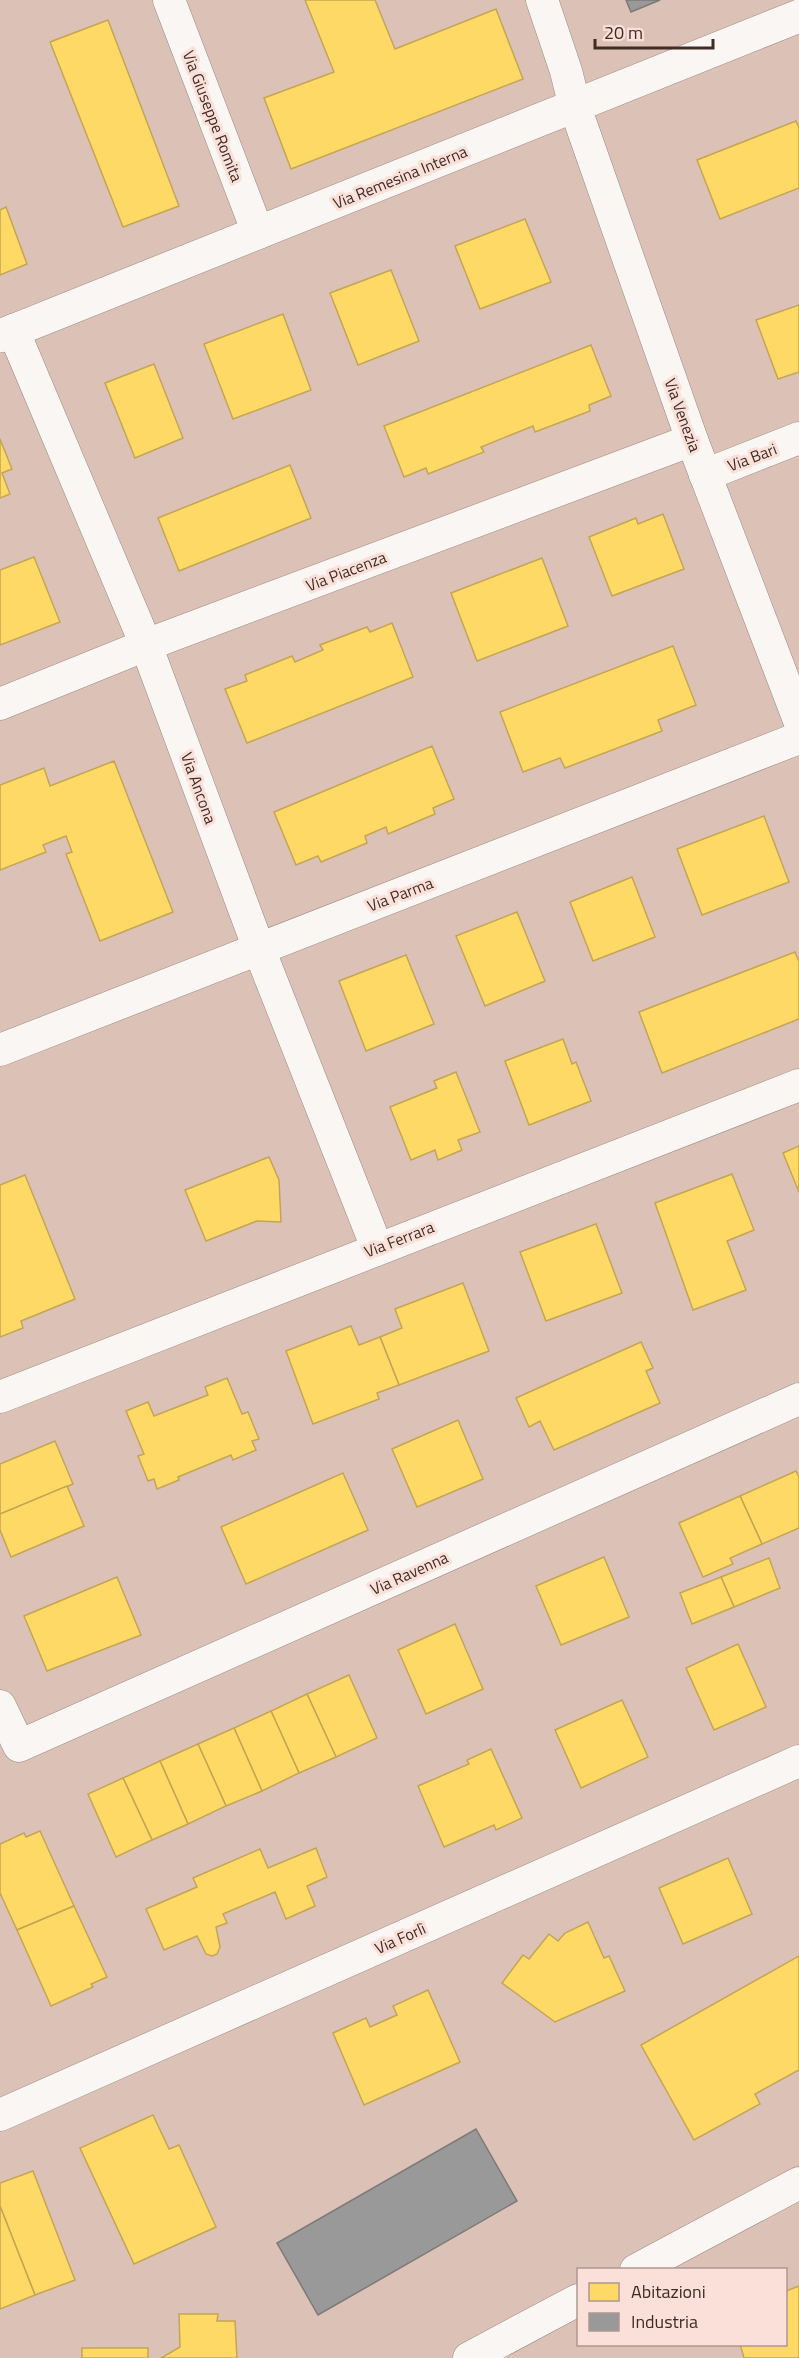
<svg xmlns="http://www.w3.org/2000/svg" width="799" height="2358" font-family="'Titillium Web',sans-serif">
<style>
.homes{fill:#ffd966;stroke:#c5a553;stroke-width:1.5}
.industry{fill:#999;stroke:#7e7876;stroke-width:1.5}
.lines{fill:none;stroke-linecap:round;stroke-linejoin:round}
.street-casing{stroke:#9d8982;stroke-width:33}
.secondary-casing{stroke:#9d8982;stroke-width:34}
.street{stroke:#faf6f4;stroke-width:32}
.secondary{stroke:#faf6f4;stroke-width:33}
.labels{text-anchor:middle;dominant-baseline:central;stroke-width:6;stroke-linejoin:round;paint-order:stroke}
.street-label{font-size:16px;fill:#3f2c26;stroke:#fae0d8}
</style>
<rect width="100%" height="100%" fill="#dcc1b7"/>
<g class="homes">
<path d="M305,0H375L395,49L496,9L523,79L291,169L264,98L334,72Z"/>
<path d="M108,20L179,206L123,227L50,42Z"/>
<path d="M796,121L799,128V188L720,219L697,160Z"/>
<path d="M6,207L27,264L0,275V210Z"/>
<path d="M525,219L551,282L480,309L455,246Z"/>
<path d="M391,270L419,341L358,365L330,293Z"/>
<path d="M799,305V372L778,379L756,320Z"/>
<path d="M283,314L311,390L233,419L204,344Z"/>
<path d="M591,345L611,396L589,405L590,411L535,432L533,426L481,447L484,452L428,474L426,468L404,477L384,426Z"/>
<path d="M154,364L183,438L135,458L105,383Z"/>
<path d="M0,439L12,469L2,473L10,494L0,498Z"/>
<path d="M290,465L311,518L179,571L158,518Z"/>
<path d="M663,514L684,569L612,596L589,537L636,518L638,524Z"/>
<path d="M34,557L60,622L0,645V570Z"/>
<path d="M542,558L568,626L477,661L451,593Z"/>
<path d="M392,623L413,677L247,743L225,689L247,681L245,675L292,656L295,662L323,650L320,645L367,627L370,632Z"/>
<path d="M673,646L696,705L658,720L662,731L565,768L560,758L523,772L500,712Z"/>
<path d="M432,746L454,799L433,808L435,814L388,834L386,827L365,836L367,843L321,862L318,856L296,865L274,812Z"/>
<path d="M114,761L173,912L100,941L66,854L72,852L66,836L43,845L46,852L0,870V785L44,768L50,786Z"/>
<path d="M764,816L789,882L702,915L677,849Z"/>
<path d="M632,877L655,937L593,961L570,902Z"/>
<path d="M517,912L545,981L485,1006L456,936Z"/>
<path d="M795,952L799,962V1019L662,1073L639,1012Z"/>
<path d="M406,955L434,1024L366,1051L339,981Z"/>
<path d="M563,1039L572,1064L576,1062L591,1101L529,1125L505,1061Z"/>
<path d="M456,1072L480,1132L458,1140L462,1150L438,1160L435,1150L411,1160L390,1107L437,1088L434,1081Z"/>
<path d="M799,1146V1192L783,1153Z"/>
<path d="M269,1157L279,1180L281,1222L257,1221L206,1241L185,1190Z"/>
<path d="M732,1174L754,1230L727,1241L746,1290L693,1310L655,1203Z"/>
<path d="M25,1175L75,1299L21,1321L23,1328L0,1337V1185Z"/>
<path d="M596,1224L622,1293L546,1321L520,1252Z"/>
<path d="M463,1283L489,1351L399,1385L380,1337L402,1328L395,1309Z"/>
<path d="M351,1326L359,1345L380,1337L399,1385L377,1393L379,1399L313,1424L286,1351Z"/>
<path d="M641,1342L653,1368L646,1371L660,1403L554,1450L540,1421L529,1427L516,1398Z"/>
<path d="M227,1378L242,1414L248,1412L259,1439L252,1441L256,1450L233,1460L231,1455L178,1477L179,1480L157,1489L154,1479L148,1481L138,1456L144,1454L126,1411L148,1402L154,1416L208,1395L205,1387Z"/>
<path d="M458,1420L483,1479L417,1507L392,1449Z"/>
<path d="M55,1441L73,1484L0,1514V1464Z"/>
<path d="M796,1471L799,1477V1528L762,1544L740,1496Z"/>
<path d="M343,1473L368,1530L246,1584L221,1527Z"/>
<path d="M67,1486L84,1526L11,1557L0,1530V1514Z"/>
<path d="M740,1496L762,1544L730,1558L733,1564L703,1577L679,1523Z"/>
<path d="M604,1557L629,1617L561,1645L536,1586Z"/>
<path d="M769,1558L780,1588L734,1607L721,1577Z"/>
<path d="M117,1577L141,1635L47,1671L24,1616Z"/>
<path d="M721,1577L734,1607L692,1624L680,1593Z"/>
<path d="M455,1624L483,1689L426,1714L398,1650Z"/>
<path d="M738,1644L766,1707L714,1730L686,1668Z"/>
<path d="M349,1675L377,1738L336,1757L307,1694Z"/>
<path d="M307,1694L336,1757L299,1773L271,1711Z"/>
<path d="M622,1700L648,1757L581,1788L555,1730Z"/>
<path d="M271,1711L299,1773L262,1791L234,1728Z"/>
<path d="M234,1728L262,1791L226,1806L198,1744Z"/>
<path d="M198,1744L226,1806L188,1824L160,1761Z"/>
<path d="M491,1749L522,1818L496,1830L494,1825L444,1847L418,1786L469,1764L467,1760Z"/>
<path d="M160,1761L188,1824L152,1840L123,1778Z"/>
<path d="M123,1778L152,1840L116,1857L88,1794Z"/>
<path d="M40,1831L74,1906L17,1930L0,1893V1844L24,1833L26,1837Z"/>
<path d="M316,1848L327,1877L307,1886L315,1906L286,1919L275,1892L223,1914L227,1923L216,1927L220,1947L217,1954L212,1956L206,1954L197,1936L164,1950L146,1909L197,1887L193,1878L260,1849L268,1868Z"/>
<path d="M728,1858L752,1914L683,1944L659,1888Z"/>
<path d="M74,1906L107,1977L91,1984L93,1987L51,2006L17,1930Z"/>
<path d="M588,1922L604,1958L609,1956L625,1991L555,2022L502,1983L523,1955L529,1959L549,1934L558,1941L565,1933Z"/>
<path d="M799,1956V2070L755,2094L760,2104L694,2140L641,2045Z"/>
<path d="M428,1990L460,2062L364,2105L333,2033L366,2018L370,2027L397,2015L393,2006Z"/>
<path d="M153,2115L169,2149L179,2145L216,2227L134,2264L80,2148Z"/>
<path d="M33,2171L75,2280L35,2295L0,2206V2183Z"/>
<path d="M0,2206L35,2295L0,2309Z"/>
<path d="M799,2286V2358H744L740,2344H786V2291Z"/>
<path d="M179,2314H218L217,2321H235L237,2358H161L180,2347Z"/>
<rect x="82" y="2348" width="66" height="10"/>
</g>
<g class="industry">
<path d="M626,0H660L631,12Z"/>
<path d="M476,2129L517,2201L318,2315L277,2243Z"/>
</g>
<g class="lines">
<g class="street-casing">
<g id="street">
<path d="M169,0L258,233"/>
<path d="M542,0L566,71L575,107L692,440L799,720"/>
<path d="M13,330L146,645L259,949L377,1248"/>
<path d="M705,475L799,438"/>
<path d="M0,704L146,645L692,440"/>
<path d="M0,1050L799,738"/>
<path d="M0,1397L799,1085"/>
<path d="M0,1706L19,1746L799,1399"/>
<path d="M0,2115L799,1761"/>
<path d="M636,2270L799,2183"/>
<path d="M469,2358L578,2300"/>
</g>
</g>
<g class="secondary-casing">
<path id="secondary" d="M0,336L799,16"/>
</g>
<use href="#street" class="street"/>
<use href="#secondary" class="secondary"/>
</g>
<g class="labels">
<g class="street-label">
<text transform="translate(213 116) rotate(69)">Via Giuseppe Romita</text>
<text transform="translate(400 177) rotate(-22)">Via Remesina Interna</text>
<text transform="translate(683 415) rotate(70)">Via Venezia</text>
<text transform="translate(752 457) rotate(-21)">Via Bari</text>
<text transform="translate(346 571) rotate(-21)">Via Piacenza</text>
<text transform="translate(199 788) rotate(70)">Via Ancona</text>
<text transform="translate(400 894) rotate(-21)">Via Parma</text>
<text transform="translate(399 1239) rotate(-21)">Via Ferrara</text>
<text transform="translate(409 1573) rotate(-24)">Via Ravenna</text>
<text transform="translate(400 1938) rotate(-24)">Via Forlì</text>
</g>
</g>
<rect x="577" y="2268" width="210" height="78" fill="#fae0d8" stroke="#af9891" stroke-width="1.5"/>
<rect x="589" y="2283" width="30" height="18" fill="#ffd966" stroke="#af9891" stroke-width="1.5"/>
<text x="631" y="2298" font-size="18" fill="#3f2c26">Abitazioni</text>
<rect x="589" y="2313" width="30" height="18" fill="#999999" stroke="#af9891" stroke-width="1.5"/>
<text x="631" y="2328" font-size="18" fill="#3f2c26">Industria</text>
<path d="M595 39v9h118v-9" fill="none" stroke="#3f2c26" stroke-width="3"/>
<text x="604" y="39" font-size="18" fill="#3f2c26" stroke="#fae0d8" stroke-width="4.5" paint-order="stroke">20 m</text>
</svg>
